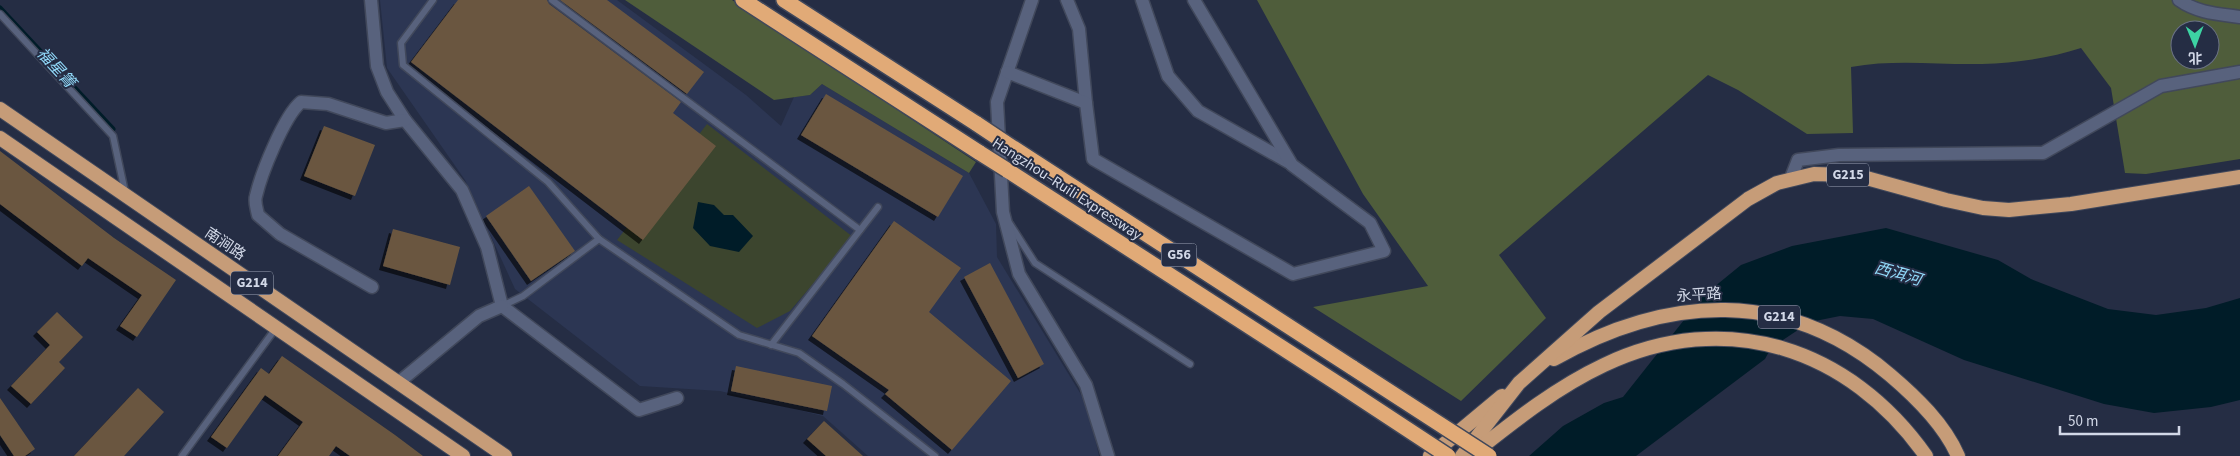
<svg xmlns="http://www.w3.org/2000/svg" width="2240" height="456" font-family="'Source Sans 3','Noto Sans SC',sans-serif">
<style>
.built{fill:#2c3653}
.green{fill:#3c452e}
.forest{fill:#4f5d3b;fill-rule:evenodd}
.water{fill:#001c28}
.lines{fill:none;stroke-linecap:round;stroke-linejoin:round}
.stream{stroke:#001c28;stroke-width:5}
.building{fill:#6b5740;filter:url(#shadow)}
.service-casing{stroke:#41485b;stroke-width:9}
.minor-casing{stroke:#41485b;stroke-width:15}
.trunk-casing{stroke:#41485b;stroke-width:16}
.motorway-casing{stroke:#41485b;stroke-width:18}
.service{stroke:#58627d;stroke-width:6}
.minor{stroke:#58627d;stroke-width:12}
.trunk{stroke:#c69c78;stroke-width:14}
.motorway{stroke:#e1aa77;stroke-width:15}
.motorway-bridge-casing{stroke:#41485b;stroke-width:18;stroke-linecap:butt}
.motorway-bridge{stroke:#e1aa77;stroke-width:15}
.labels{text-anchor:middle;dominant-baseline:central;stroke-width:4;stroke-linejoin:round;paint-order:stroke}
.shield{fill:#252d44;stroke:#9ea5b6;stroke-width:1}
.shield-label{font-size:14px;font-weight:bold;fill:#d2d8e7}
.street-label{font-size:15px;fill:#d2d8e7;stroke:#252d44}
.water-label{font-size:16px;font-style:italic;fill:#91d9f9;stroke:#252d44}
</style>
<defs>
<filter id="shadow"><feDropShadow dx="-4" dy="4" stdDeviation="0" flood-color="#0009"/></filter>
</defs>
<rect width="100%" height="100%" fill="#252d44"/>
<path class="built" d="M380,0H617L746,95L781,126L794,97L810,95L822,84L969,173L996,224L997,257L1088,406L1099,456H868L823,416L720,391L640,386L515,289L465,180L387,68Z"/>
<path class="green" d="M707,124L853,237L790,311L757,328L617,240Z"/>
<g class="forest">
<path d="M625,0H732L976,162L969,173L822,84L810,95L774,100Z"/>
<path d="M1257,0H2240V159L2146,174L2125,173L2111,88L2081,48C2050,58 2016,63 1982,64C1938,65 1895,59 1851,67L1853,133L1807,134L1738,90L1708,75L1499,255L1546,318L1461,401L1313,307L1428,286L1363,194ZM2180,30H2210V60H2180Z"/>
</g>
<g class="water">
<path d="M698,202L714,205L724,215H733L753,236L739,252L710,246L693,228Z"/>
<path d="M1886,228L1998,260L2031,279L2108,309L2156,315L2206,308L2240,298V400L2211,407L2154,413L2104,404L1964,360L1873,319L1840,316L1810,322L1771,348L1765,359L1636,456H1529L1563,426L1604,403L1623,397L1703,296L1741,265L1792,246Z"/>
</g>
<g class="lines">
<path class="stream" d="M0,8L113,129"/>
</g>
<g class="building">
<path d="M458,0H547L549,4L681,102L673,113L716,146L643,240L411,62Z"/>
<path d="M560,0H607L704,72L687,94Z"/>
<path d="M826,94L963,176L938,217L801,135Z"/>
<path d="M324,126L375,145L355,196L304,176Z"/>
<path d="M0,151L114,238L176,280L137,337L120,326L142,295L88,258L82,266L0,204Z"/>
<path d="M529,186L575,251L531,281L486,216Z"/>
<path d="M894,221L961,268L929,312L1011,381L952,450L885,394L889,390L812,336Z"/>
<path d="M393,229L460,247L450,285L383,266Z"/>
<path d="M990,263L1044,364L1018,378L964,277Z"/>
<path d="M57,312L83,337L59,362L65,368L31,404L11,386L50,345L37,332Z"/>
<path d="M282,356L395,435L423,456H350L336,446L329,456H278L303,422L265,395L227,448L211,437L261,368L269,374Z"/>
<path d="M736,366L832,386L827,411L731,391Z"/>
<path d="M138,388L164,412L124,456H74Z"/>
<path d="M0,398L35,449L25,456H14L0,435Z"/>
<path d="M824,421L863,456H826L807,439Z"/>
</g>
<g class="lines">
<g class="service-casing">
<g id="service">
<path d="M433,0L401,43L403,65L548,182L599,239"/>
<path d="M552,0L860,230"/>
<path d="M0,14L113,136L125,192"/>
<path d="M1010,224L1035,263L1190,364"/>
<path d="M502,306L523,296L599,239L739,335L799,353L843,384L935,456"/>
<path d="M771,345L878,207"/>
<path d="M182,456L276,328"/>
</g>
</g>
<g class="minor-casing">
<g id="minor">
<path d="M371,0L377,66L387,92L405,120L462,190L487,247L502,306L639,410L677,398"/>
<path d="M1032,0L997,102L1003,212L1019,274L1086,385L1108,456"/>
<path d="M1067,0L1079,29L1086,103"/>
<path d="M1142,0L1168,76L1198,111L1290,163"/>
<path d="M2179,0C2197,13 2219,14 2240,17"/>
<path d="M1007,72L1086,103L1093,159L1293,274L1384,251L1370,223L1292,165L1194,0"/>
<path d="M1791,178L1798,160L1839,155L2043,153L2161,86L2240,72"/>
<path d="M372,287L280,234L258,215C257,209 254,202 256,196C261,174 284,116 301,102L328,104L386,123L405,120"/>
<path d="M398,383L479,316L502,306"/>
</g>
</g>
<g class="trunk-casing">
<g id="trunk">
<path d="M0,109L505,456"/>
<path d="M0,138L463,456"/>
<path d="M1554,359C1667,295 1786,287 1890,375C1916,397 1944,424 1958,456"/>
<path d="M1430,456L1502,396"/>
<path d="M1462,456L1519,383L1599,312L1748,199L1777,183L1814,174L1847,175L1870,179L1946,200L1983,208L2009,210L2071,204L2240,177"/>
<path d="M1470,456C1513,422 1555,388 1604,365C1726,307 1850,348 1926,456"/>
</g>
</g>
<g class="motorway-casing">
<g id="motorway">
<path d="M743,0L980,153"/>
<path d="M784,0L977,124"/>
<path d="M1004,142L1353,368"/>
<path d="M1007,170L1343,387"/>
</g>
</g>
<use href="#service" class="service"/>
<use href="#minor" class="minor"/>
<use href="#trunk" class="trunk"/>
<use href="#motorway" class="motorway"/>
<g class="motorway-bridge-casing">
<g id="motorway-bridge">
<path d="M977,124L1004,142"/>
<path d="M980,153L1007,170"/>
<path d="M1353,368L1489,456"/>
<path d="M1343,387L1448,456"/>
</g>
</g>
<use href="#motorway-bridge" class="motorway-bridge"/>
</g>
<g class="labels">
<g class="shield">
<rect x="1827" y="163.5" width="42" height="23" rx="4"/>
<rect x="1161.5" y="243.5" width="35" height="23" rx="4"/>
<rect x="231" y="271.5" width="42" height="23" rx="4"/>
<rect x="1758" y="305.5" width="42" height="23" rx="4"/>
</g>
<g class="shield-label">
<text x="1848" y="175">G215</text>
<text x="1179" y="255">G56</text>
<text x="252" y="283">G214</text>
<text x="1779" y="317">G214</text>
</g>
<g class="street-label">
<text transform="translate(1067 189) rotate(33)">Hangzhou–Ruili Expressway</text>
<text transform="translate(225 244) rotate(34)">南涧路</text>
<text transform="translate(1699 295) rotate(-4)">永平路</text>
</g>
<g class="water-label">
<text transform="translate(56 68) rotate(47)">福星箐</text>
<text transform="translate(1898 274) rotate(16)">西洱河</text>
</g>
</g>
<g transform="translate(2195 45) rotate(179)"><circle r="24" fill="#252d44" stroke="#6a7185"/>
<path d="M0-4L9 19L0 12L-9 19Z" fill="#3dd4a3"/>
<text y="-8" font-size="14" font-weight="bold" text-anchor="middle" fill="#d2d8e7">北</text>
</g>
<path d="M2060 426v8h119v-8" fill="none" stroke="#d2d8e7" stroke-width="2.5"/>
<text x="2068" y="426" font-size="15" fill="#d2d8e7" stroke="#252d44" stroke-width="4" paint-order="stroke">50 m</text>
</svg>
